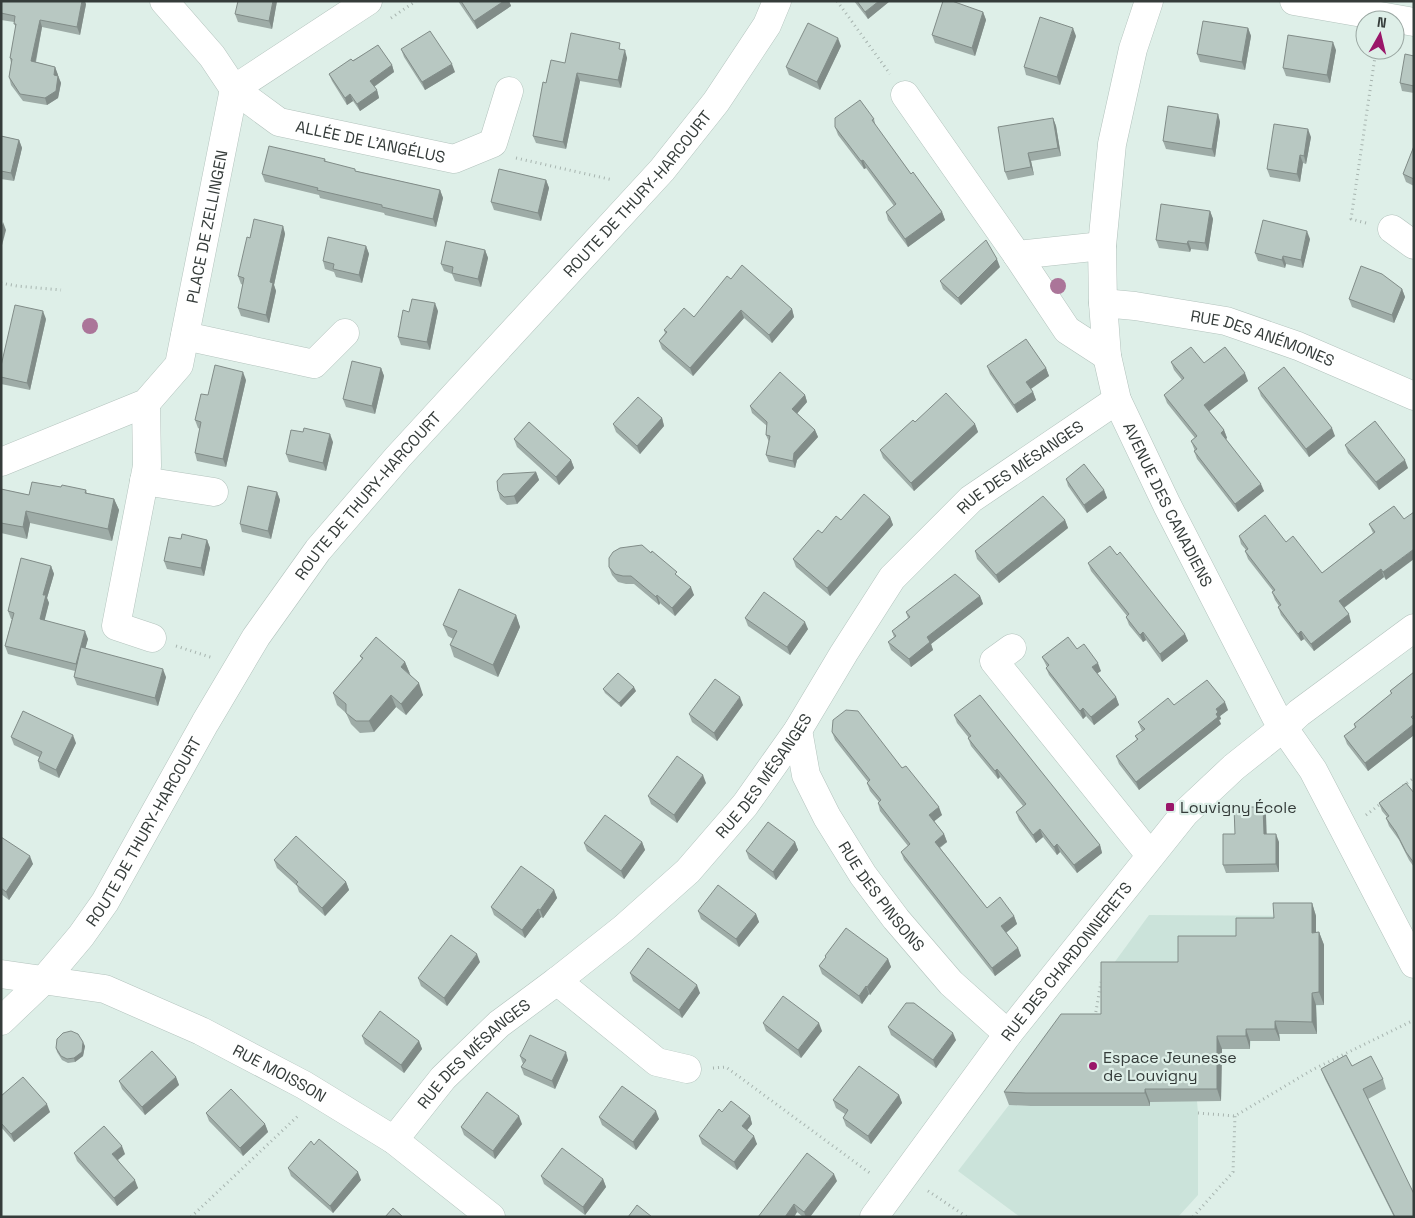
<svg xmlns="http://www.w3.org/2000/svg" width="1415" height="1218" font-family="'Space Grotesk',sans-serif">
<style>
.built{fill:#cbe3da}
.lines{fill:none;stroke-linecap:round;stroke-linejoin:round}
.minor-casing{stroke:#b3c3bd;stroke-width:29}
.path{stroke:#a7b4af;stroke-width:3;stroke-dasharray:1 4;stroke-linecap:butt}
.minor{stroke:#fff;stroke-width:28}
.tree{fill:#ab7599}
.wall{fill:#9eaca7}
.shaded-wall{fill:#818c88}
.building{fill:#b8c8c2;stroke:#818c88}
.poi-dot{fill:#9a1669;stroke:#deefe8;stroke-width:2}
.labels{text-anchor:middle;dominant-baseline:central;stroke-width:4.5;stroke-linejoin:round;paint-order:stroke}
.street-label{font-size:16px;fill:#353c3a;stroke:#deefe8}
.poi-label{font-size:16px;fill:#353c3a;stroke:#deefe8;text-anchor:start}
</style>
<rect width="100%" height="100%" fill="#deefe8"/>
<path class="built" d="M1149,915L1316,916V945H1324V1005L1316,1006L1317,1034H1280V1041H1251L1250,1049H1221V1101H1197L1198,1113V1195L1178,1217H1020L958,1171L1009,1105L1031,1106H1150L1106,974Z"/>
<g class="lines">
<g class="minor-casing">
<g id="minor">
<path id="s1" d="M164,1L212,56L234,89L279,122L454,159L493,143L509,91"/>
<path id="s2" d="M1149,1L1133,49L1112,144L1102,246L1103,303L1107,356L1117,400L1167,505L1276,717L1313,770L1414,964"/>
<path d="M1294,1L1414,22"/>
<path d="M234,89L368,1"/>
<path d="M905,95L1017,255L1067,330L1107,356"/>
<path d="M1392,229L1414,245"/>
<path d="M1017,255L1102,246"/>
<path id="s3" d="M1103,303L1135,306L1226,321L1298,346L1414,396"/>
<path d="M185,336L314,364L345,333"/>
<path d="M146,403L147,466L116,626L152,638"/>
<path id="s4" d="M1,462L146,403L179,365L234,89"/>
<path d="M144,481L214,492"/>
<path d="M1012,648L994,661L1150,855"/>
<path id="s5" d="M798,730L806,775L827,817L863,875L896,919L951,983L1008,1034"/>
<path id="s6" d="M1,974L105,989L201,1031L304,1085L394,1140L491,1217"/>
<path d="M557,981L657,1062L687,1069"/>
<path id="s7" d="M1,1021L43,981L81,936L105,902L205,723L256,637L318,550L398,457L662,170L716,102L767,25L777,1"/>
<path id="s8" d="M394,1140L443,1078L499,1024L557,981L624,928L688,871L745,805L798,730L844,653L892,578L971,499L1117,400"/>
<path id="s9" d="M874,1217L1008,1034L1185,813L1234,767L1283,728L1299,713L1414,628"/>
</g>
</g>
<g class="path">
<path d="M837,1L890,74"/>
<path d="M391,18L416,1"/>
<path d="M516,158L613,180"/>
<path d="M1366,223L1351,219L1376,50"/>
<path d="M1,283L17,286L61,290"/>
<path d="M176,646L213,658"/>
<path d="M1403,786L1414,778"/>
<path d="M1366,815L1383,802"/>
<path d="M1095,1017L1101,982"/>
<path d="M713,1068L726,1067L871,1174"/>
<path d="M1198,1113L1235,1116L1312,1070L1414,1020"/>
<path d="M928,1191L967,1217"/>
<path d="M191,1217L300,1114"/>
<path d="M1193,1217L1233,1172L1235,1116"/>
</g>
<use href="#minor" class="minor"/>
</g>
<g class="tree">
<circle cx="1058" cy="286" r="8"/>
<circle cx="90" cy="326" r="8"/>
</g>
<g class="wall">
<path d="M1,1L86,4L80,35L42,27L36,62L55,67L61,83L58,98L47,105L23,101L11,85L9,77L11,63L10,58L16,29L14,22L1,20Z"/>
<path d="M277,1L272,29L238,22L235,14Z"/>
<path d="M458,1H509L511,6L477,29Z"/>
<path d="M854,1H890L868,19Z"/>
<path d="M983,12L986,20L975,56L935,43L932,35Z"/>
<path d="M1248,28L1251,36L1245,70L1200,62L1197,54Z"/>
<path d="M1076,36L1060,85L1026,75L1024,67Z"/>
<path d="M841,46L820,90L789,75L786,67Z"/>
<path d="M401,49L455,72L425,90L404,57Z"/>
<path d="M623,50L627,58L621,88L580,81L566,149L536,143L533,136L546,83L565,63Z"/>
<path d="M1336,50L1330,83L1286,76L1283,68Z"/>
<path d="M364,54L392,65L394,72L374,87L377,90L379,98L360,111L353,101L347,105L332,81L329,74Z"/>
<path d="M1414,56V93L1402,91L1400,83Z"/>
<path d="M1218,114L1220,122L1215,157L1166,149L1163,141Z"/>
<path d="M1053,118L1056,126L1061,156L1031,161L1034,175L1008,180L1005,172Z"/>
<path d="M874,119L876,127L911,174L942,212L945,220L908,247L888,220L886,212L894,206L866,168L864,169L838,135L835,127Z"/>
<path d="M1,136L19,140L22,148L14,181L1,179Z"/>
<path d="M1311,137L1306,164L1303,163L1300,182L1270,177L1267,169Z"/>
<path d="M1414,146V186L1406,182L1403,174Z"/>
<path d="M325,159L326,162L356,171L440,190L443,198L436,227L385,215L384,213L320,198L319,195L265,182L262,174Z"/>
<path d="M546,180L549,188L541,221L494,210L491,202Z"/>
<path d="M1210,211L1213,219L1208,251L1191,249L1190,252L1159,248L1156,240Z"/>
<path d="M283,226L285,234L274,285L276,291L269,323L241,316L238,308L243,285L241,284L238,276L250,238Z"/>
<path d="M1310,239L1303,268L1286,264L1285,268L1258,261L1255,253Z"/>
<path d="M366,246L369,254L362,283L336,277L334,272L325,269L323,261Z"/>
<path d="M485,250L488,258L481,287L455,281L452,274L444,271L441,264Z"/>
<path d="M1000,267L961,305L943,289L940,281Z"/>
<path d="M731,279L792,309L794,317L772,343L744,318L693,376L662,349L659,341L665,333L664,330L694,317Z"/>
<path d="M1402,289L1405,297L1394,323L1352,307L1349,299Z"/>
<path d="M438,311L430,350L401,345L398,337Z"/>
<path d="M46,319L30,390L1,384V366Z"/>
<path d="M1171,362L1204,363L1248,381L1209,411L1224,430L1227,438L1226,439L1264,491L1238,512L1197,459L1194,451H1195L1191,441L1195,438L1167,403L1164,395L1182,380L1174,370Z"/>
<path d="M987,366L1046,368L1049,376L1031,389L1033,392L1036,400L1017,413L990,374Z"/>
<path d="M381,368L384,376L375,414L346,407L343,399Z"/>
<path d="M246,380L226,467L197,461L195,453L200,429L198,428L195,420L208,395Z"/>
<path d="M1258,388L1335,436L1309,457L1261,396Z"/>
<path d="M805,395L807,402L797,413L815,430L818,437L797,460L795,468L769,462L766,455L769,442L766,435L767,426L752,413L750,406Z"/>
<path d="M662,418L664,426L640,454L616,432L613,424Z"/>
<path d="M915,422L975,424L978,432L914,491L883,458L880,450Z"/>
<path d="M514,439L571,460L574,468L559,485L517,447Z"/>
<path d="M333,442L326,471L289,462L286,454Z"/>
<path d="M1345,445L1408,468L1379,490L1348,453Z"/>
<path d="M536,472L539,480L517,504L507,505L500,499L498,491Z"/>
<path d="M1066,479L1104,490L1107,498L1087,513L1068,486Z"/>
<path d="M61,487L86,490L87,493L114,499L119,510L112,541L30,523L27,539L1,533V489L29,495Z"/>
<path d="M277,492L280,500L271,539L242,532L240,524Z"/>
<path d="M1394,506L1386,580L1384,577L1344,608L1351,622L1314,651L1304,639L1301,641L1281,615L1278,607L1279,606L1275,600L1272,592L1273,591L1248,559L1245,551L1246,550L1241,544L1239,536L1286,542L1322,573L1373,533L1369,524Z"/>
<path d="M890,517L893,525L830,596L796,567L793,559L822,533L841,520Z"/>
<path d="M1065,520L1068,528L999,583L977,559L975,551Z"/>
<path d="M181,539L207,540L210,548L204,576L167,569L164,561Z"/>
<path d="M1088,563L1185,634L1188,641L1162,662L1146,640L1143,642L1129,625L1126,617L1127,616L1091,571Z"/>
<path d="M51,566L54,574L47,598L49,603L44,620L88,639L85,648L166,677L158,706L77,685L74,677L75,671L8,654L5,646L12,619H11L8,611Z"/>
<path d="M609,567L678,576L694,595L675,616L660,603L659,605L634,584H626L618,582L612,575Z"/>
<path d="M980,596L983,604L931,644L933,650L911,667L891,650L888,642L894,637L892,631L908,618L906,612Z"/>
<path d="M516,615L520,627L498,677L454,657L450,645L453,639L448,636L443,625Z"/>
<path d="M745,618L808,629L790,655L748,626Z"/>
<path d="M1077,649L1101,671L1097,673L1116,697L1119,705L1094,725L1086,716L1083,719L1049,675L1046,668L1047,667L1042,657Z"/>
<path d="M360,656L405,662L410,674L423,695L406,715L396,707L374,732L360,733L351,724L346,713L337,705L333,693L362,659Z"/>
<path d="M1414,672V735L1368,771L1347,744L1344,736L1355,728L1354,724L1391,694L1390,691Z"/>
<path d="M603,689L636,691L621,707L605,693Z"/>
<path d="M743,705L717,741L692,722L689,714Z"/>
<path d="M1174,705L1228,710L1220,716L1221,719L1219,720L1221,724L1139,790L1119,764L1116,756L1137,740L1135,736L1142,731L1141,729L1138,722Z"/>
<path d="M954,715L1100,845L1102,853L1077,873L1060,852L1057,855L1043,837L1036,843L1019,820L1016,812L1023,806L1000,777L998,779L971,746L968,738H969L957,723Z"/>
<path d="M832,732L902,768L942,815L934,821L944,834L947,842L940,848L987,908L1014,916L1017,924L1006,933L1018,948L1021,956L995,976L904,860L901,852L908,846L880,811L878,803L879,802L870,791L867,783L868,782L835,740Z"/>
<path d="M11,737L76,743L59,778L40,769L38,761L39,757L14,745Z"/>
<path d="M706,783L677,823L651,804L648,796Z"/>
<path d="M1414,793V867L1409,860L1399,840L1389,826L1386,818L1387,817L1382,811L1379,803Z"/>
<path d="M1266,815V834L1279,842V872L1226,873L1223,865L1235,834Z"/>
<path d="M1,837L33,864L9,900L1,894Z"/>
<path d="M642,842L645,850L624,879L587,851L584,843Z"/>
<path d="M795,842L798,850L776,880L749,859L746,851Z"/>
<path d="M274,860L346,882L349,890L325,916L299,892L297,886L277,868Z"/>
<path d="M554,890L557,898L543,918L541,917L525,938L494,915L491,907Z"/>
<path d="M1312,903L1316,916V932H1319L1324,945V1005H1316L1317,1034H1279L1280,1041H1250V1049H1222L1221,1101L1150,1102V1106H1031L1009,1105L1004,1092L1101,1014L1178,962L1236,936L1274,918Z"/>
<path d="M698,911L756,914L759,922L739,947L701,919Z"/>
<path d="M825,956L888,959L891,967L870,995L869,994L862,1004L822,974L819,966L826,957Z"/>
<path d="M480,962L447,1006L421,986L418,978Z"/>
<path d="M630,973L700,993L682,1018L633,981Z"/>
<path d="M763,1023L822,1031L801,1058L766,1031Z"/>
<path d="M888,1027L956,1040L936,1068L891,1035Z"/>
<path d="M362,1036L419,1041L422,1049L404,1073L365,1044Z"/>
<path d="M85,1046L83,1056L75,1062L68,1063L62,1060L57,1052L56,1048Z"/>
<path d="M520,1056L568,1060L555,1089L524,1075L521,1067L523,1064Z"/>
<path d="M1321,1069L1383,1079L1386,1089L1368,1099L1414,1217H1394L1325,1079Z"/>
<path d="M176,1077L179,1085L145,1115L122,1089L119,1081Z"/>
<path d="M899,1095L902,1103L871,1144L846,1126L843,1118L845,1114L836,1108L833,1100Z"/>
<path d="M1,1096L50,1112L14,1142L1,1127Z"/>
<path d="M722,1112L750,1116L752,1124L747,1130L757,1144L737,1170L702,1144L699,1136Z"/>
<path d="M206,1113L265,1124L268,1132L243,1156L209,1121Z"/>
<path d="M599,1117L659,1119L636,1150L602,1125Z"/>
<path d="M522,1124L495,1159L464,1135L461,1127Z"/>
<path d="M314,1145L361,1180L333,1213L291,1176L288,1168Z"/>
<path d="M74,1153L125,1154L118,1160L138,1188L117,1206L77,1161Z"/>
<path d="M541,1176L603,1179L606,1187L585,1215L544,1184Z"/>
<path d="M837,1181L810,1217H803L797,1212L794,1217H758Z"/>
</g>
<g class="shaded-wall">
<path d="M82,1H85L86,4L80,35L77,27Z"/>
<path d="M273,1H277L272,29L269,21Z"/>
<path d="M504,1H509L511,6L477,29L474,21Z"/>
<path d="M879,1H890L868,19L865,12Z"/>
<path d="M983,12L986,20L975,56L972,48Z"/>
<path d="M40,20L42,27L34,69L31,61Z"/>
<path d="M1073,28L1076,36L1060,85L1057,77Z"/>
<path d="M1248,28L1251,36L1245,70L1242,62Z"/>
<path d="M838,38L841,46L820,90L817,82Z"/>
<path d="M1333,42L1336,50L1330,83L1327,75Z"/>
<path d="M625,50L627,58L621,88L618,80Z"/>
<path d="M452,64L455,72L425,90L422,82Z"/>
<path d="M392,65L394,72L372,88L370,81Z"/>
<path d="M55,67L58,75L56,83L54,75Z"/>
<path d="M577,73L580,81L566,149L563,142Z"/>
<path d="M58,76L61,83L58,98L47,105L45,98Z"/>
<path d="M377,90L379,98L360,111L357,104Z"/>
<path d="M350,94L353,101L347,105L345,98Z"/>
<path d="M1218,114L1220,122L1215,157L1212,149Z"/>
<path d="M1053,118L1056,126L1061,156L1058,148Z"/>
<path d="M1308,129L1311,137L1306,164L1304,156Z"/>
<path d="M19,140L22,148L14,181L11,173Z"/>
<path d="M1028,153L1031,161L1034,175L1031,167Z"/>
<path d="M1300,155L1303,163L1300,182L1297,174Z"/>
<path d="M863,160L866,168L864,169L861,161Z"/>
<path d="M546,180L549,188L541,221L538,213Z"/>
<path d="M440,190L443,198L436,227L433,219Z"/>
<path d="M1210,211L1213,219L1208,251L1205,243Z"/>
<path d="M942,212L945,220L908,247L905,239Z"/>
<path d="M3,222L6,230L1,249V229Z"/>
<path d="M283,226L285,234L274,285L276,291L269,323L266,315L270,282Z"/>
<path d="M1307,231L1310,239L1303,268L1301,260Z"/>
<path d="M1188,241L1191,249L1190,252L1187,244Z"/>
<path d="M366,246L369,254L362,283L359,275Z"/>
<path d="M485,250L488,258L481,287L478,279Z"/>
<path d="M1283,256L1286,264L1285,268L1282,260Z"/>
<path d="M997,259L1000,267L961,305L958,298Z"/>
<path d="M1402,289L1405,297L1394,323L1392,315Z"/>
<path d="M435,303L438,311L430,350L427,342Z"/>
<path d="M792,309L794,317L772,343L769,335Z"/>
<path d="M741,310L744,318L693,376L690,368Z"/>
<path d="M43,311L46,319L30,390L27,383Z"/>
<path d="M381,368L384,376L375,414L372,406Z"/>
<path d="M1046,368L1049,376L1029,390L1026,382Z"/>
<path d="M243,372L246,380L226,467L223,459Z"/>
<path d="M1245,373L1248,381L1207,413L1204,405Z"/>
<path d="M1033,392L1036,400L1017,413L1014,405Z"/>
<path d="M805,395L807,402L795,416L792,409Z"/>
<path d="M662,418L664,426L640,454L637,446Z"/>
<path d="M975,424L978,432L914,491L911,483Z"/>
<path d="M1332,428L1335,436L1309,457L1306,449Z"/>
<path d="M815,430L818,437L797,460L795,468L793,461L794,453Z"/>
<path d="M1224,430L1227,438L1224,441L1221,433Z"/>
<path d="M330,434L333,442L326,471L323,463Z"/>
<path d="M571,460L574,468L559,485L556,477Z"/>
<path d="M1405,460L1408,468L1379,490L1376,482Z"/>
<path d="M536,472L539,480L517,504L514,496Z"/>
<path d="M1261,484L1264,491L1238,512L1235,504Z"/>
<path d="M1104,490L1107,498L1087,513L1084,505Z"/>
<path d="M277,492L280,500L271,539L268,531Z"/>
<path d="M114,499L119,510L112,541L108,529Z"/>
<path d="M26,511L30,523L27,539L23,527Z"/>
<path d="M890,517L893,525L830,596L827,588Z"/>
<path d="M1065,520L1068,528L999,583L996,575Z"/>
<path d="M207,540L210,548L204,576L201,568Z"/>
<path d="M1414,549V559L1386,580L1383,572Z"/>
<path d="M51,566L54,574L47,598L49,603L43,627L40,619L43,595Z"/>
<path d="M1381,569L1384,577L1342,609L1339,601Z"/>
<path d="M691,587L694,595L675,616L672,608Z"/>
<path d="M657,595L660,603L659,605L656,597Z"/>
<path d="M980,596L983,604L931,644L933,650L911,667L909,659L927,637Z"/>
<path d="M1349,614L1351,622L1314,651L1311,644Z"/>
<path d="M516,615L520,627L498,677L493,665Z"/>
<path d="M805,622L808,629L790,655L787,647Z"/>
<path d="M85,631L88,639L79,672L76,664Z"/>
<path d="M1301,631L1304,639L1301,641L1298,634Z"/>
<path d="M1143,632L1146,640L1143,642L1140,635Z"/>
<path d="M1185,634L1188,641L1162,662L1160,654Z"/>
<path d="M405,662L410,674L401,667Z"/>
<path d="M1098,663L1101,671L1095,675L1092,667Z"/>
<path d="M163,669L166,677L158,706L155,698Z"/>
<path d="M419,683L423,695L406,715L401,704Z"/>
<path d="M634,687L636,691L621,707L619,703Z"/>
<path d="M391,695L396,707L374,732L369,721Z"/>
<path d="M740,697L743,705L717,741L714,733Z"/>
<path d="M1116,697L1119,705L1094,725L1091,717Z"/>
<path d="M1225,702L1228,710L1220,716L1221,719L1219,720L1221,724L1139,790L1136,782L1216,714V709Z"/>
<path d="M1083,708L1086,716L1083,719L1080,711Z"/>
<path d="M1414,724V735L1368,771L1365,763Z"/>
<path d="M73,735L76,743L59,778L56,770Z"/>
<path d="M997,769L1000,777L998,779L995,771Z"/>
<path d="M703,775L706,783L677,823L674,815Z"/>
<path d="M939,807L942,815L932,823L929,815Z"/>
<path d="M1263,807L1266,815L1267,842L1264,834Z"/>
<path d="M1040,829L1043,837L1036,843L1033,835Z"/>
<path d="M944,834L947,842L937,849L935,842Z"/>
<path d="M1276,834L1279,842V872L1276,864Z"/>
<path d="M642,842L645,850L624,879L621,871Z"/>
<path d="M795,842L798,850L776,880L773,872Z"/>
<path d="M1057,844L1060,852L1057,855L1054,847Z"/>
<path d="M1100,845L1102,853L1077,873L1074,865Z"/>
<path d="M30,856L33,864L9,900L6,892Z"/>
<path d="M346,882L349,890L325,916L322,908Z"/>
<path d="M554,890L557,898L543,918L540,910Z"/>
<path d="M1312,903L1316,916V945L1312,933Z"/>
<path d="M538,909L541,917L525,938L522,930Z"/>
<path d="M756,914L759,922L739,947L736,939Z"/>
<path d="M1014,916L1017,924L1004,934L1001,926Z"/>
<path d="M1319,932L1324,945V1005L1319,992Z"/>
<path d="M1018,948L1021,956L995,976L992,968Z"/>
<path d="M477,954L480,962L447,1006L444,998Z"/>
<path d="M888,959L891,967L870,995L867,987Z"/>
<path d="M697,985L700,993L682,1018L679,1010Z"/>
<path d="M866,986L869,994L862,1004L859,996Z"/>
<path d="M1312,993L1316,1005L1317,1034L1312,1022Z"/>
<path d="M1275,1021L1279,1034L1280,1041L1275,1029Z"/>
<path d="M819,1023L822,1031L801,1058L798,1050Z"/>
<path d="M1246,1029L1250,1041V1049L1246,1036Z"/>
<path d="M953,1033L956,1040L936,1068L933,1060Z"/>
<path d="M1217,1036L1222,1049L1221,1101L1217,1089Z"/>
<path d="M419,1041L422,1049L404,1073L401,1065Z"/>
<path d="M83,1042L85,1046L83,1056L75,1062L74,1058Z"/>
<path d="M566,1052L568,1060L555,1089L552,1081Z"/>
<path d="M176,1077L179,1085L145,1115L142,1107Z"/>
<path d="M1145,1089L1150,1102V1106L1145,1093Z"/>
<path d="M899,1095L902,1103L871,1144L868,1136Z"/>
<path d="M47,1104L50,1112L14,1142L11,1134Z"/>
<path d="M656,1111L659,1119L636,1150L633,1142Z"/>
<path d="M519,1116L522,1124L495,1159L493,1151Z"/>
<path d="M750,1116L752,1124L744,1134L742,1126Z"/>
<path d="M265,1124L268,1132L243,1156L240,1148Z"/>
<path d="M754,1136L757,1144L737,1170L734,1162Z"/>
<path d="M122,1146L125,1154L115,1162L112,1154Z"/>
<path d="M358,1172L361,1180L333,1213L330,1206Z"/>
<path d="M834,1174L837,1181L810,1217H806L804,1212Z"/>
<path d="M603,1179L606,1187L585,1215L583,1207Z"/>
<path d="M135,1180L138,1188L117,1206L114,1198Z"/>
<path d="M794,1204L797,1212L794,1217H785Z"/>
</g>
<g class="building">
<path d="M1,1H82L77,27L40,20L31,61L55,67L54,75L58,76L56,91L45,98L20,94L9,77L12,59L10,58L16,24H14L15,16L1,13Z"/>
<path d="M238,1H273L269,21L235,14Z"/>
<path d="M461,1H504L474,21Z"/>
<path d="M857,1H879L865,12Z"/>
<path d="M943,1H952L983,12L972,48L932,35Z"/>
<path d="M1040,17L1073,28L1057,77L1024,67Z"/>
<path d="M1203,21L1248,28L1242,62L1197,54Z"/>
<path d="M808,23L838,38L817,82L786,67Z"/>
<path d="M430,31L452,64L422,82L401,49Z"/>
<path d="M571,33L620,43L619,49L625,50L618,80L577,73L563,142L533,136L543,82L546,83L551,60L565,63Z"/>
<path d="M1288,35L1333,42L1327,75L1283,68Z"/>
<path d="M378,45L392,65L370,81L377,90L357,104L350,94L345,98L329,74L351,59L353,61Z"/>
<path d="M1405,54L1414,56V86L1400,83Z"/>
<path d="M860,100L874,119L872,120L911,174L913,172L942,212L905,239L886,212L896,204L863,160L861,161L835,127V118Z"/>
<path d="M1168,106L1218,114L1212,149L1163,141Z"/>
<path d="M1053,118L1058,148L1028,153L1031,167L1005,172L998,127Z"/>
<path d="M1274,124L1308,129L1304,156L1300,155L1297,174L1267,169Z"/>
<path d="M1,136L19,140L11,173L1,171Z"/>
<path d="M269,146L325,159L324,161L355,169V171L440,190L433,219L382,207V205L317,190L318,188L262,174Z"/>
<path d="M1414,146V179L1403,174Z"/>
<path d="M499,169L546,180L538,213L491,202Z"/>
<path d="M1161,204L1210,211L1205,243L1188,241L1187,244L1156,240Z"/>
<path d="M254,219L283,226L270,282L273,283L266,315L238,308L244,278L238,276L247,237L250,238Z"/>
<path d="M1263,220L1307,231L1301,260L1283,256L1282,260L1255,253Z"/>
<path d="M328,237L366,246L359,275L333,269L334,264L323,261Z"/>
<path d="M986,240L997,259L958,298L940,281Z"/>
<path d="M446,241L485,250L478,279L452,273L453,267L441,264Z"/>
<path d="M742,265L792,309L769,335L741,310L690,368L659,341L667,332L664,330L684,308L694,317L727,276L731,279Z"/>
<path d="M1361,266L1382,274L1402,289L1392,315L1349,299Z"/>
<path d="M412,299L435,303L427,342L398,337L403,310L409,312Z"/>
<path d="M15,305L43,311L27,383L1,377V366Z"/>
<path d="M1026,339L1046,368L1026,382L1033,392L1014,405L987,366Z"/>
<path d="M1191,347L1204,363L1225,347L1245,373L1204,405L1224,430L1221,433L1261,484L1235,504L1194,451L1197,449L1191,441L1197,436L1164,395L1184,378L1171,362Z"/>
<path d="M352,361L381,368L372,406L343,399Z"/>
<path d="M215,365L243,372L223,459L195,453L201,422L195,420L201,394L208,395Z"/>
<path d="M1284,367L1332,428L1306,449L1258,388Z"/>
<path d="M780,372L805,395L792,409L815,430L794,453L793,461L766,455L770,436L766,435L767,422L750,406Z"/>
<path d="M946,393L975,424L911,483L880,450L913,420L915,422Z"/>
<path d="M638,397L662,418L637,446L613,424Z"/>
<path d="M1375,421L1405,460L1376,482L1345,445Z"/>
<path d="M529,422L571,460L556,477L514,439Z"/>
<path d="M304,428L330,434L323,463L286,454L291,430L303,432Z"/>
<path d="M1084,464L1104,490L1084,505L1066,479Z"/>
<path d="M536,472L514,496L504,497L498,491L497,481L503,474Z"/>
<path d="M32,482L61,487L62,485L86,490L85,493L114,499L108,529L26,511L23,527L1,523V489L29,495Z"/>
<path d="M248,486L277,492L268,531L240,524Z"/>
<path d="M864,494L890,517L827,588L793,559L818,530L822,533L836,516L841,520Z"/>
<path d="M1043,496L1065,520L996,575L975,551Z"/>
<path d="M1394,506L1404,519L1414,512V549L1383,572L1381,569L1339,601L1349,614L1311,644L1301,631L1298,634L1278,607L1281,605L1272,592L1275,590L1245,551L1248,549L1239,536L1265,515L1286,542L1293,536L1322,573L1375,532L1369,524Z"/>
<path d="M182,534L207,540L201,568L164,561L169,537L181,539Z"/>
<path d="M642,545L651,553L652,551L677,572L675,574L691,587L672,608L657,595L656,597L631,576H623L615,574L609,567V558L613,552L620,548Z"/>
<path d="M1110,546L1117,555L1120,552L1185,634L1160,654L1143,632L1140,635L1126,617L1129,614L1088,563Z"/>
<path d="M21,558L51,566L43,595H46L40,619L85,631L76,664L5,646L14,613L8,611Z"/>
<path d="M955,574L980,596L927,637L930,642L909,659L888,642L896,636L892,631L910,617L906,612Z"/>
<path d="M459,589L516,615L493,665L450,645L457,631L443,625Z"/>
<path d="M764,592L805,622L787,647L745,618Z"/>
<path d="M376,637L405,662L401,667L419,683L401,704L391,695L369,721H356L346,713V704L333,693L363,658L360,656Z"/>
<path d="M1068,637L1077,649L1084,644L1098,663L1092,667L1116,697L1091,717L1083,708L1080,711L1046,668L1049,665L1042,657Z"/>
<path d="M81,647L163,669L155,698L74,677Z"/>
<path d="M1414,672V715L1411,717L1414,720V724L1365,763L1344,736L1356,727L1354,724L1392,693L1390,691Z"/>
<path d="M618,673L634,687L619,703L603,689Z"/>
<path d="M715,679L740,697L714,733L689,714Z"/>
<path d="M1207,680L1225,702L1216,709L1218,712L1216,714L1218,717L1136,782L1116,756L1138,739L1135,736L1145,729L1138,722L1168,698L1174,705Z"/>
<path d="M980,695L1100,845L1074,865L1057,844L1054,847L1040,829L1033,835L1016,812L1026,804L997,769L995,771L975,747L968,738L971,736L954,715Z"/>
<path d="M846,710L858,711L902,768L906,766L939,807L929,815L944,834L935,842L987,908L1000,897L1014,916L1001,926L1018,948L992,968L901,852L910,844L878,803L881,800L867,783L870,780L832,732L833,720Z"/>
<path d="M23,711L73,735L56,770L38,761L42,752L11,737Z"/>
<path d="M677,756L703,775L674,815L648,796Z"/>
<path d="M1406,783L1414,793V863L1406,852L1396,832L1386,818L1389,816L1379,803Z"/>
<path d="M1234,807H1263L1264,834H1276V864L1223,865V834H1235Z"/>
<path d="M605,815L642,842L621,871L584,843Z"/>
<path d="M768,822L795,842L773,872L746,851Z"/>
<path d="M296,836L346,882L322,908L296,884L298,882L274,860Z"/>
<path d="M1,837L30,856L6,892L1,888Z"/>
<path d="M521,866L554,890L540,910L538,909L522,930L491,907Z"/>
<path d="M718,885L756,914L736,939L698,911Z"/>
<path d="M1273,903H1312V933L1319,932V992L1312,993V1022L1275,1021V1029H1246V1036H1217V1089H1145V1093H1026L1004,1092L1061,1014H1101V962H1178V936H1236V918H1274Z"/>
<path d="M846,928L888,959L867,987L866,986L859,996L819,966L826,957L825,956Z"/>
<path d="M451,935L477,954L444,998L418,978Z"/>
<path d="M648,948L697,985L679,1010L630,973Z"/>
<path d="M783,996L819,1023L798,1050L763,1023Z"/>
<path d="M906,1003H914L953,1033L933,1060L888,1027Z"/>
<path d="M380,1011L419,1041L401,1065L362,1036Z"/>
<path d="M71,1031L78,1034L83,1042L82,1052L74,1058L67,1059L61,1056L56,1048L57,1039L63,1033Z"/>
<path d="M530,1035L566,1052L552,1081L521,1067L526,1060L520,1056Z"/>
<path d="M152,1051L176,1077L142,1107L119,1081Z"/>
<path d="M1346,1055L1352,1066L1371,1056L1383,1079L1363,1089L1414,1194V1217H1395L1321,1069Z"/>
<path d="M859,1066L899,1095L868,1136L843,1118L848,1110L833,1100Z"/>
<path d="M23,1077L47,1104L11,1134L1,1123V1096Z"/>
<path d="M622,1086L656,1111L633,1142L599,1117Z"/>
<path d="M231,1089L265,1124L240,1148L206,1113Z"/>
<path d="M487,1092L519,1116L493,1151L461,1127Z"/>
<path d="M731,1101L750,1116L742,1126L754,1136L734,1162L699,1136L719,1109L722,1112Z"/>
<path d="M104,1126L122,1146L112,1154L135,1180L114,1198L74,1153Z"/>
<path d="M319,1139L358,1172L330,1206L288,1168L311,1141L314,1145Z"/>
<path d="M562,1148L603,1179L583,1207L541,1176Z"/>
<path d="M807,1153L834,1174L804,1212L794,1204L785,1217H758Z"/>
<path d="M637,1205L652,1217H628Z"/>
<path d="M393,1208L403,1217H385Z"/>
</g>
<g class="poi-dot">
<rect x="1165" y="802" width="10" height="10" rx="2.5"/>
<circle cx="1093" cy="1066" r="5"/>
</g>
<g class="labels">
<g class="street-label">
<text stroke="none"><textPath href="#s1" startOffset="262">ALLÉE DE L'ANGÉLUS</textPath></text>
<text stroke="none"><textPath href="#s7" startOffset="1049">ROUTE DE THURY-HARCOURT</textPath></text>
<text stroke="none"><textPath href="#s4" startOffset="348">PLACE DE ZELLINGEN</textPath></text>
<text stroke="none"><textPath href="#s3" startOffset="164">RUE DES ANÉMONES</textPath></text>
<text stroke="none"><textPath href="#s8" startOffset="928">RUE DES MÉSANGES</textPath></text>
<text stroke="none"><textPath href="#s7" startOffset="644">ROUTE DE THURY-HARCOURT</textPath></text>
<text stroke="none"><textPath href="#s2" startOffset="522">AVENUE DES CANADIENS</textPath></text>
<text stroke="none"><textPath href="#s8" startOffset="522">RUE DES MÉSANGES</textPath></text>
<text stroke="none"><textPath href="#s7" startOffset="239">ROUTE DE THURY-HARCOURT</textPath></text>
<text stroke="none"><textPath href="#s5" startOffset="189">RUE DES PINSONS</textPath></text>
<text stroke="none"><textPath href="#s9" startOffset="320">RUE DES CHARDONNERETS</textPath></text>
<text stroke="none"><textPath href="#s8" startOffset="118">RUE DES MÉSANGES</textPath></text>
<text stroke="none"><textPath href="#s6" startOffset="299">RUE MOISSON</textPath></text>
</g>
<g class="poi-label">
<text x="1180" y="807">Louvigny École</text>
<text x="1103" y="1057">Espace Jeunesse<tspan x="1103" dy="18">de Louvigny</tspan></text>
</g>
</g>
<rect width="1415" height="1218" fill="none" stroke="#353c3a" stroke-width="5"/>
<g transform="translate(1380 35) rotate(8)"><circle r="24" fill="#deefe8" stroke="#9aa7a2"/>
<path d="M0-4L9 19L0 12L-9 19Z" fill="#9a1669"/>
<text y="-8" font-size="14" font-weight="bold" text-anchor="middle" fill="#353c3a">N</text>
</g>
</svg>
